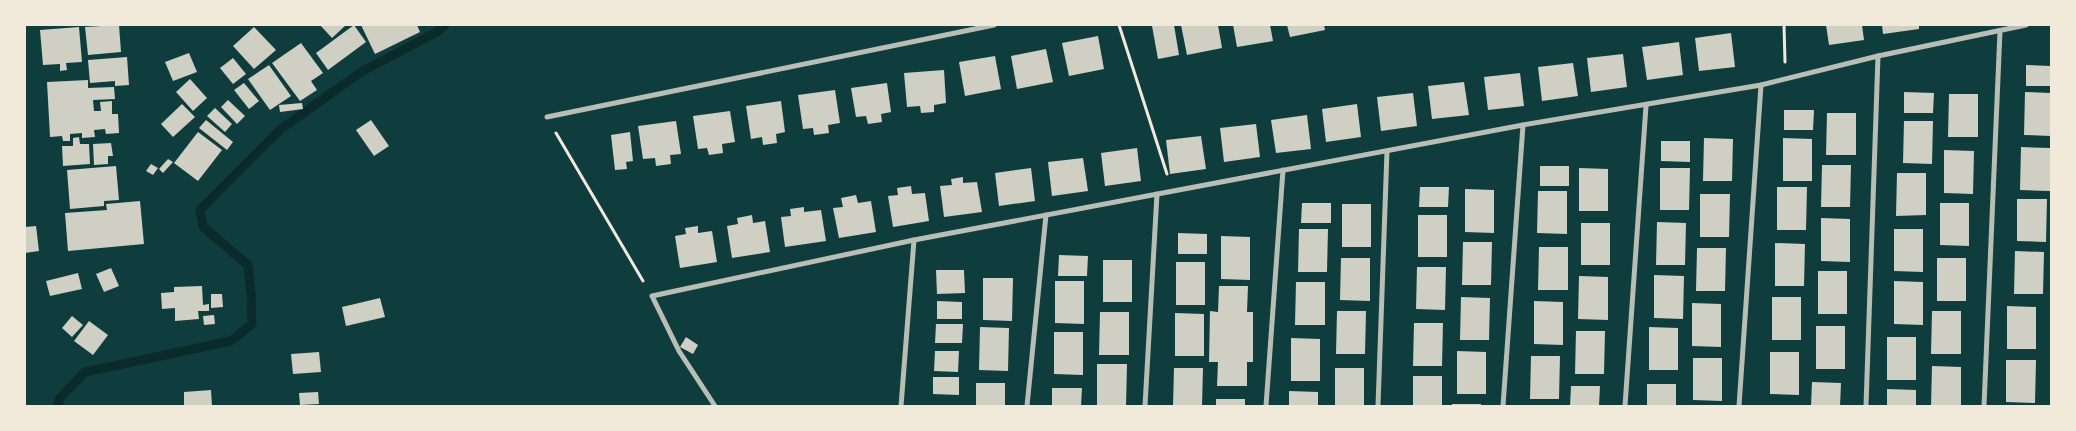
<svg xmlns="http://www.w3.org/2000/svg" width="2076" height="431" font-family="Barlow,sans-serif">
<style>
.lines{fill:none;stroke-linecap:round;stroke-linejoin:round}
.stream{stroke:#0a2a2b;stroke-width:9}
.building{fill:#cfcfc3}
.path{stroke:#f1e9da;stroke-width:3}
.minor{stroke:#b8beb3;stroke-width:5}
</style>
<rect width="100%" height="100%" fill="#0f3d3e"/>
<g class="lines">
<path class="stream" d="M58,406L59,399L85,372L231,341L252,324L251,293L248,265L203,227L200,210L281,129L361,72L437,32L445,25"/>
</g>
<g class="building">
<path d="M119,25L121,52L88,55L85,27Z"/>
<path d="M320,25H346L332,38Z"/>
<path d="M354,25L366,42L328,70L316,53Z"/>
<path d="M361,25H417L420,32L375,54Z"/>
<path d="M1160,25H1174L1179,55L1158,59L1152,26Z"/>
<path d="M1181,25H1218L1222,48L1187,55Z"/>
<path d="M1233,25H1270L1273,41L1237,47Z"/>
<path d="M1287,25H1324L1325,30L1290,37Z"/>
<path d="M1826,25H1862L1864,40L1829,45Z"/>
<path d="M1882,25H1919V29L1883,34Z"/>
<path d="M79,27L82,62L66,63L67,70L60,71V64L43,65L40,30Z"/>
<path d="M254,27L276,50L254,69L233,46Z"/>
<path d="M1731,33L1735,67L1699,71L1695,38Z"/>
<path d="M1098,36L1104,69L1069,76L1062,43Z"/>
<path d="M1679,42L1683,75L1647,80L1642,47Z"/>
<path d="M301,43L323,73L311,81L317,90L300,101L272,63Z"/>
<path d="M1046,49L1053,82L1017,89L1011,56Z"/>
<path d="M189,53L197,72L173,81L165,62Z"/>
<path d="M1623,54L1627,87L1591,92L1587,58Z"/>
<path d="M995,56L1001,89L965,96L959,62Z"/>
<path d="M127,57L129,85L115,86V81L90,83L88,60Z"/>
<path d="M233,58L246,74L233,84L220,68Z"/>
<path d="M1573,63L1578,96L1542,101L1538,67Z"/>
<path d="M269,65L291,96L270,110L248,79Z"/>
<path d="M2026,65L2051,66V86H2026Z"/>
<path d="M944,70L946,103L934,105V112L921,113L920,106L907,107L904,73Z"/>
<path d="M1520,73L1524,106L1488,110L1484,77Z"/>
<path d="M190,79L207,98L193,111L176,92Z"/>
<path d="M88,80V88L114,87L115,99L93,100L94,111H101L100,102L112,101V114H118L119,133L106,134L105,129L94,130L95,137L82,138V133L70,134V141H63L62,136L50,137L47,82Z"/>
<path d="M1464,82L1469,115L1432,119L1428,86Z"/>
<path d="M244,83L259,101L249,109L234,90Z"/>
<path d="M887,83L891,112L881,114L882,122L868,124L866,116L856,117L851,88Z"/>
<path d="M835,90L840,123L828,125L829,133L814,135L813,128L803,129L798,95Z"/>
<path d="M1904,92L1934,93L1933,113H1904Z"/>
<path d="M2025,92L2051,93V136L2024,135Z"/>
<path d="M1413,93L1417,126L1381,131L1377,97Z"/>
<path d="M1949,94H1978V137H1948Z"/>
<path d="M228,100L245,116L237,124L221,107Z"/>
<path d="M781,101L785,132L776,134L777,143L763,145L762,137L751,139L746,106Z"/>
<path d="M302,103L303,109L280,112L279,105Z"/>
<path d="M182,104L195,117L173,137L161,124Z"/>
<path d="M1357,104L1361,137L1326,142L1322,109Z"/>
<path d="M215,108L232,124L225,132L207,116Z"/>
<path d="M1784,110H1814L1813,130H1784Z"/>
<path d="M730,111L735,142L722,144L723,153L709,155L707,148L698,149L693,116Z"/>
<path d="M1827,113H1856V155H1826Z"/>
<path d="M1307,115L1311,149L1276,153L1271,120Z"/>
<path d="M206,120L233,142L227,150L199,128Z"/>
<path d="M371,120L389,146L374,156L356,130Z"/>
<path d="M676,121L681,154L670,155L671,164L656,166L655,158L643,159L638,126Z"/>
<path d="M1904,121H1933L1932,164L1903,163Z"/>
<path d="M1256,124L1260,157L1224,162L1220,128Z"/>
<path d="M198,132L222,150L198,181L174,163Z"/>
<path d="M630,132L633,161L626,162L627,169L615,170L611,135Z"/>
<path d="M1201,136L1206,169L1170,174L1166,140Z"/>
<path d="M79,137L80,144H89L90,164L63,166L62,146H73V138Z"/>
<path d="M1704,138L1733,139L1732,181H1703Z"/>
<path d="M1783,138L1812,139V181H1783Z"/>
<path d="M1661,141H1690V162L1661,161Z"/>
<path d="M111,143L113,156H108V164L94,165L93,144Z"/>
<path d="M2021,147L2050,148V191L2020,190Z"/>
<path d="M1137,148L1141,181L1105,186L1101,153Z"/>
<path d="M1944,150L1974,151L1973,194L1944,193Z"/>
<path d="M1083,158L1088,191L1052,196L1048,162Z"/>
<path d="M168,159L173,162L163,173L159,169Z"/>
<path d="M151,164L158,168L153,175L146,171Z"/>
<path d="M1822,165H1851L1850,207H1821Z"/>
<path d="M116,166L119,200L104,201V206L70,209L67,170Z"/>
<rect x="1540" y="166" width="29" height="20"/>
<path d="M1031,168L1035,201L999,206L995,173Z"/>
<path d="M1579,168L1608,169V211H1579Z"/>
<path d="M1660,168H1690L1689,210H1660Z"/>
<path d="M1897,173H1926V215L1896,216Z"/>
<path d="M963,177V183L977,182L982,212L944,217L940,186L952,185L951,179Z"/>
<path d="M911,186L912,194L925,193L929,221L893,227L888,196L898,195L897,188Z"/>
<path d="M1420,187H1449L1448,207H1419Z"/>
<path d="M1777,187H1807L1806,230H1777Z"/>
<path d="M1465,189L1494,190V233L1465,232Z"/>
<path d="M1538,191H1567V234L1537,233Z"/>
<path d="M1700,194H1730L1729,237H1700Z"/>
<path d="M856,195L858,203L871,201L876,232L839,238L833,208L843,207L841,198Z"/>
<path d="M2017,199H2047L2046,242L2017,241Z"/>
<path d="M140,201L144,244L68,251L65,213L107,210L106,204Z"/>
<path d="M1302,203H1331V223H1301Z"/>
<path d="M1940,203H1969V246L1940,245Z"/>
<rect x="1342" y="204" width="29" height="43"/>
<path d="M804,207V212L821,210L826,241L785,247L781,217L791,216L790,209Z"/>
<path d="M752,215L753,223L765,221L770,252L732,258L727,226L738,224L737,218Z"/>
<rect x="1418" y="215" width="29" height="42"/>
<path d="M1821,218L1850,219V262L1821,261Z"/>
<path d="M1657,222L1686,223L1685,265H1656Z"/>
<rect x="1581" y="223" width="29" height="42"/>
<path d="M36,226L39,251L25,253V227Z"/>
<path d="M698,226V233L712,231L717,262L680,268L675,236L686,234L685,228Z"/>
<path d="M1299,229H1328L1327,272H1298Z"/>
<path d="M1894,229H1923V272L1894,271Z"/>
<path d="M1178,233L1207,234V254H1178Z"/>
<path d="M1221,236L1250,237V280L1221,279Z"/>
<path d="M1463,242H1492L1491,285H1462Z"/>
<path d="M1775,243L1805,244L1804,286H1775Z"/>
<path d="M1539,247H1568V290H1538Z"/>
<path d="M1697,248H1726L1725,291H1696Z"/>
<path d="M2015,251L2044,252L2043,294H2014Z"/>
<path d="M1059,255L1088,256L1087,276H1058Z"/>
<path d="M1341,258H1370V301L1340,300Z"/>
<rect x="1937" y="258" width="29" height="43"/>
<rect x="1103" y="260" width="29" height="42"/>
<rect x="1176" y="262" width="29" height="43"/>
<path d="M1417,267H1446L1445,310L1416,309Z"/>
<path d="M111,268L119,286L104,292L96,274Z"/>
<path d="M936,270H964L965,293L937,294Z"/>
<rect x="1818" y="271" width="29" height="43"/>
<path d="M78,273L82,289L50,296L46,281Z"/>
<path d="M1654,275L1684,276L1683,319L1654,318Z"/>
<path d="M1579,276L1608,277V320L1578,319Z"/>
<path d="M983,278H1013L1012,321L983,320Z"/>
<path d="M1055,281H1084V324L1055,323Z"/>
<path d="M1894,281L1923,282V325L1894,324Z"/>
<path d="M1296,282H1325V325H1295Z"/>
<path d="M202,286L203,305L209,304V311H198L199,319L175,321V308L162,309L161,293L174,292V287Z"/>
<path d="M1219,286H1248L1247,312H1253V362H1247V386H1217L1218,362H1209L1210,311L1218,312Z"/>
<path d="M211,294H222L223,307L211,308Z"/>
<path d="M1461,297L1490,298L1489,340H1460Z"/>
<rect x="1772" y="297" width="29" height="43"/>
<path d="M380,298L385,317L346,326L342,307Z"/>
<path d="M937,301L962,302V319H937Z"/>
<path d="M1534,301L1563,302V345L1534,344Z"/>
<path d="M1692,303L1721,304V347L1692,346Z"/>
<path d="M2007,306L2036,307V349H2007Z"/>
<path d="M1337,311H1366L1365,354H1336Z"/>
<path d="M1932,311H1961V354H1931Z"/>
<path d="M1100,312H1129V355H1099Z"/>
<path d="M1175,313L1204,314V356H1175Z"/>
<path d="M214,315L215,324L204,325L203,316Z"/>
<path d="M72,316L83,325L72,337L62,328Z"/>
<path d="M89,321L108,335L93,355L74,341Z"/>
<path d="M1414,323H1443L1442,366H1413Z"/>
<path d="M936,324H963L962,343H935Z"/>
<rect x="1816" y="326" width="29" height="43"/>
<path d="M980,327L1009,328L1008,371L979,370Z"/>
<path d="M1649,327L1678,328V370H1649Z"/>
<path d="M1576,331H1605L1604,374H1575Z"/>
<path d="M1054,332H1083V375L1054,374Z"/>
<path d="M686,337L698,345L693,354L680,347Z"/>
<rect x="1887" y="337" width="29" height="43"/>
<path d="M1291,338L1320,339V381H1291Z"/>
<path d="M935,351H959L958,372L934,371Z"/>
<path d="M1457,351L1486,352V394H1457Z"/>
<path d="M319,352L321,372L293,374L291,354Z"/>
<path d="M1770,352H1799V395L1770,394Z"/>
<path d="M1531,356H1560L1559,399H1530Z"/>
<path d="M1693,358H1722V401L1693,400Z"/>
<path d="M2006,360H2036L2035,403L2006,402Z"/>
<path d="M1097,364H1127L1126,406H1097Z"/>
<path d="M1932,366L1961,367V406H1931Z"/>
<path d="M1174,368H1203L1202,406H1173Z"/>
<rect x="1335" y="368" width="29" height="38"/>
<rect x="1413" y="376" width="29" height="30"/>
<path d="M933,377H959V395L933,394Z"/>
<path d="M1812,382L1841,383L1840,406H1811Z"/>
<rect x="976" y="383" width="29" height="23"/>
<rect x="1647" y="384" width="29" height="22"/>
<path d="M1571,386H1600L1599,406H1570Z"/>
<path d="M1052,388H1082L1081,406H1052Z"/>
<path d="M1887,389L1916,390V406H1887Z"/>
<path d="M211,390L212,406H184V392Z"/>
<path d="M1289,391L1318,392V406H1289Z"/>
<path d="M318,392L319,404L300,405L299,393Z"/>
<rect x="1216" y="399" width="29" height="7"/>
<rect x="1452" y="404" width="29" height="2"/>
</g>
<g class="lines">
<g class="path">
<path d="M1119,25L1167,174"/>
<path d="M1784,25L1785,62"/>
<path d="M556,133L643,281"/>
</g>
<g class="minor">
<path d="M547,117L994,25"/>
<path d="M715,406L679,351L652,296L914,240L1523,125L1761,85L1878,56L2026,25"/>
<path d="M901,406L914,240"/>
<path d="M1027,406L1046,215"/>
<path d="M1145,406L1157,194"/>
<path d="M1266,406L1283,170"/>
<path d="M1378,406L1387,151"/>
<path d="M1503,406L1523,125"/>
<path d="M1625,406L1646,106"/>
<path d="M1739,406L1761,85"/>
<path d="M1866,406L1878,56"/>
<path d="M1984,406L2000,31"/>
</g>
</g>
<rect width="2076" height="431" fill="none" stroke="#f1e9da" stroke-width="52"/>
</svg>
